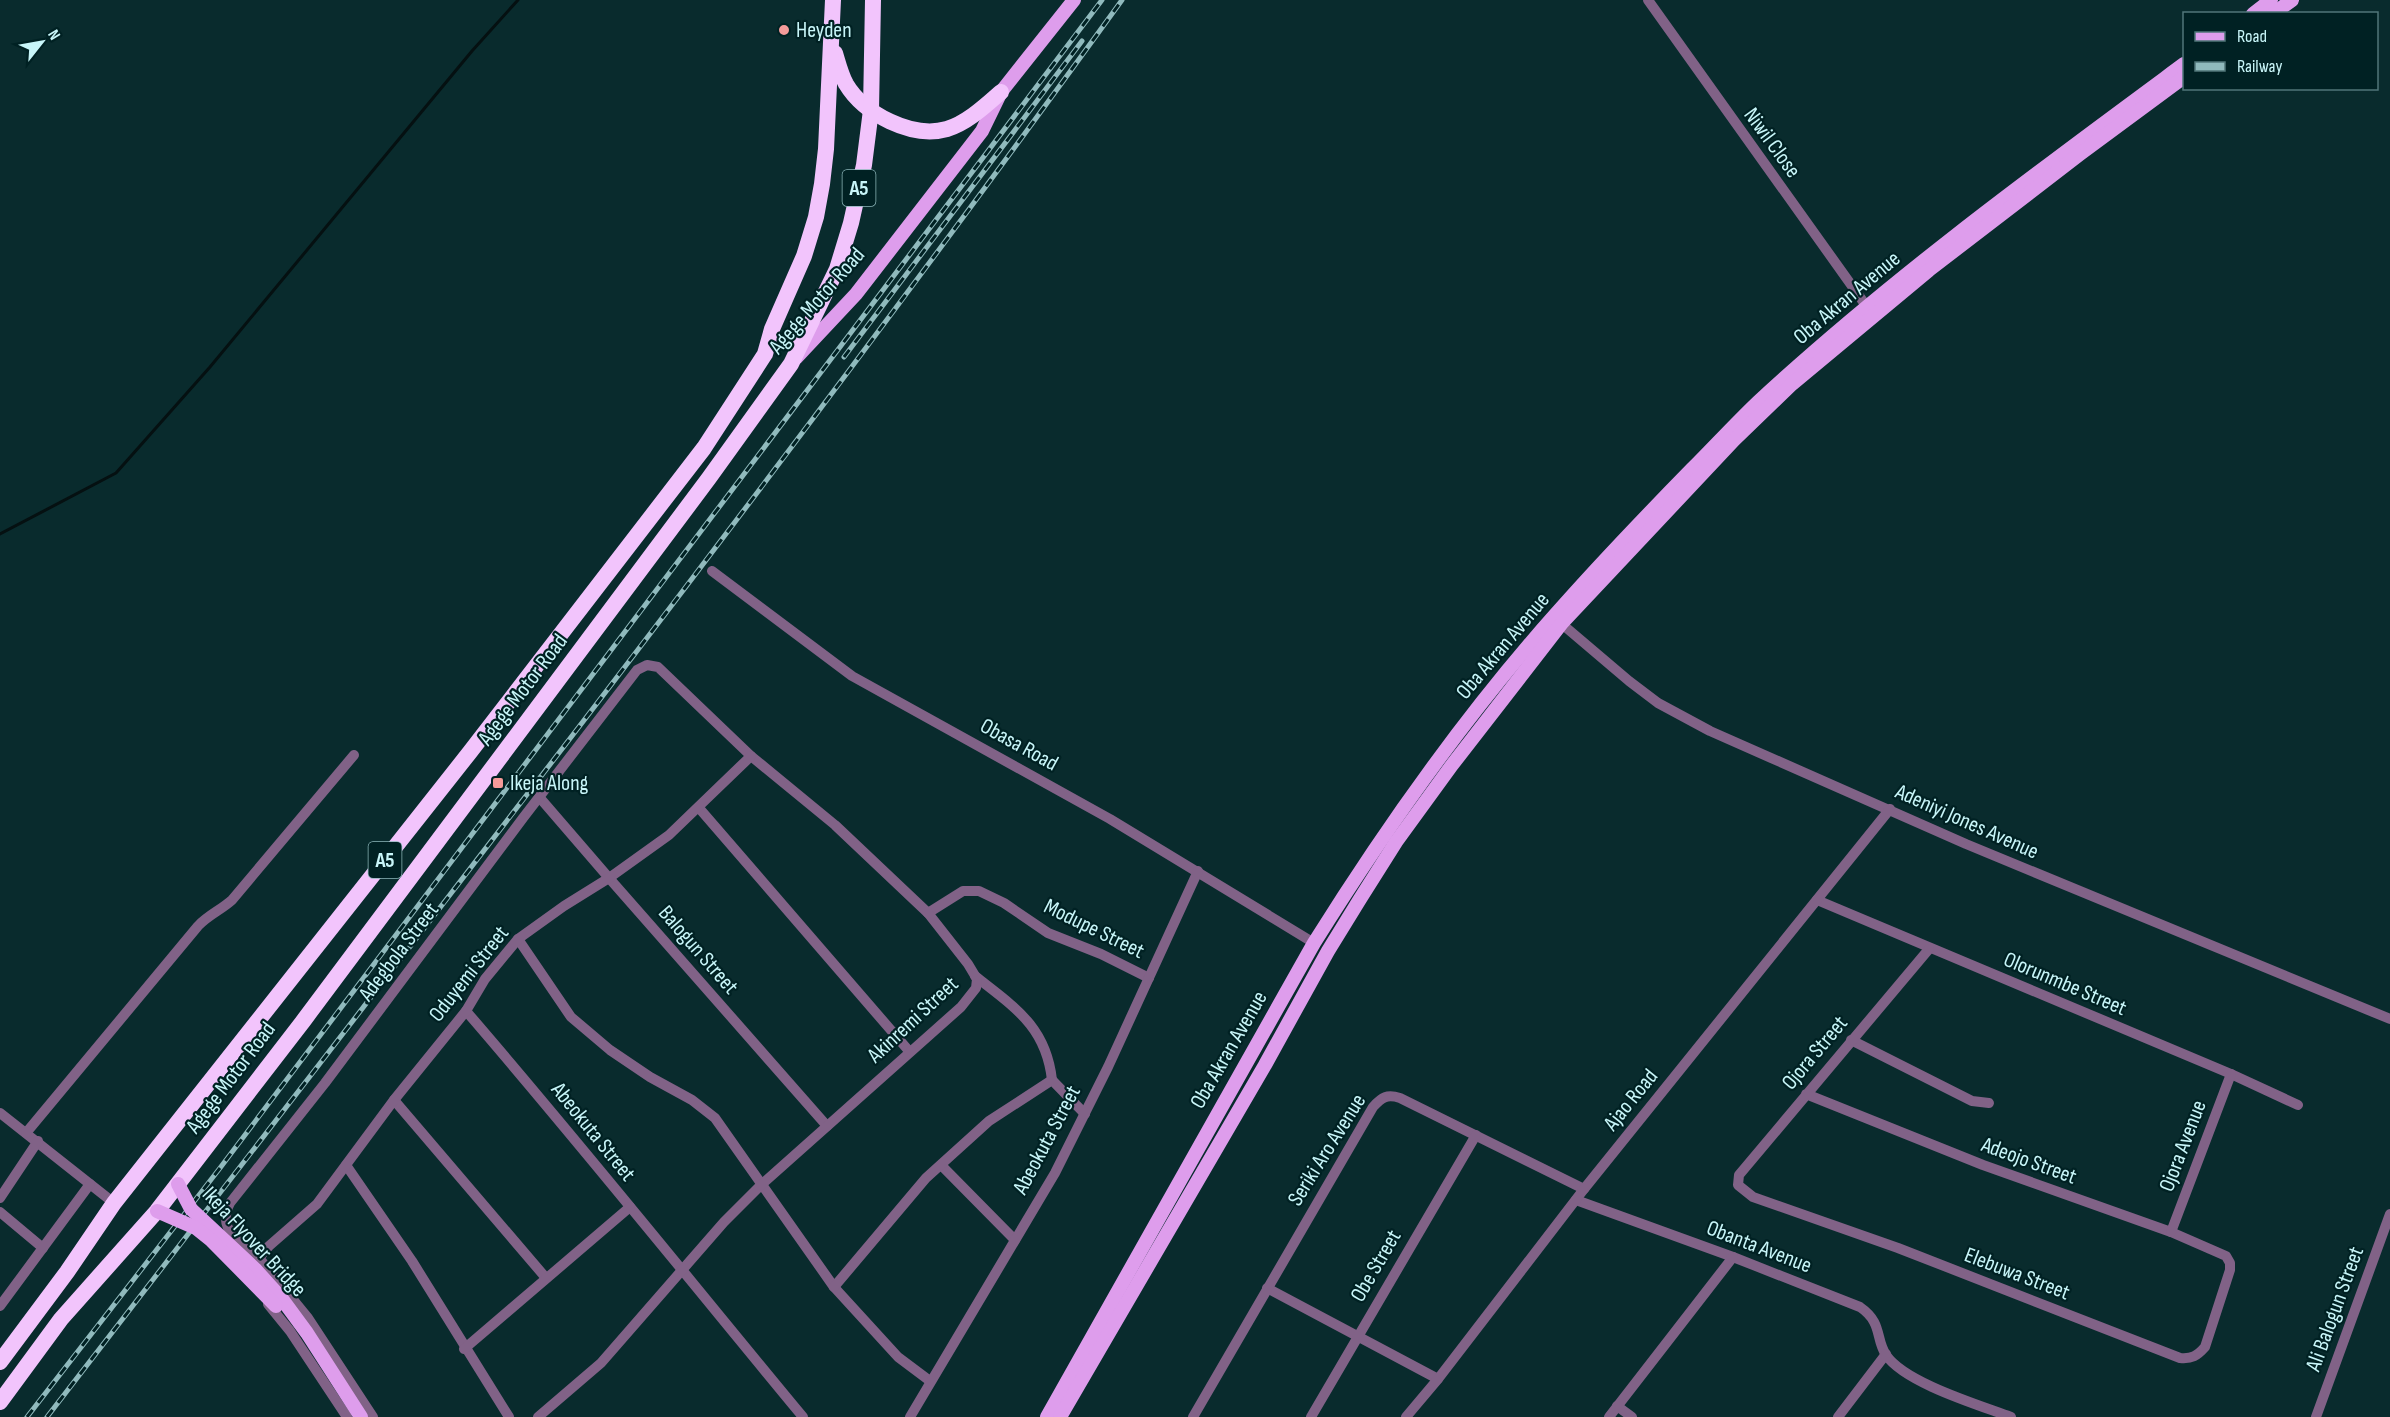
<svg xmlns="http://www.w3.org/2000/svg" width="2390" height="1417" font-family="'Sofia Sans Condensed',sans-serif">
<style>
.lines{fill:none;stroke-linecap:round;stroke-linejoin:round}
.stream{stroke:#051011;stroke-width:3}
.minor{stroke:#816287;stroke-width:10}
.major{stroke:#de9dec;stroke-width:14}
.highway{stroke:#f2c4fc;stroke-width:16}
.rail-casing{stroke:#90babd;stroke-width:5}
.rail{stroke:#002123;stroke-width:3;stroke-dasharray:9;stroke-linecap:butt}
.major-bridge{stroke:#de9dec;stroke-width:14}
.poi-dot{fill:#f59b9a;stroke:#002123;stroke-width:2}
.labels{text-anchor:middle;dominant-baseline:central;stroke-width:4.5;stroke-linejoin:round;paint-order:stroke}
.shield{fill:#002123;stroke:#8cb6b9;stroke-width:1.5}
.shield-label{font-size:21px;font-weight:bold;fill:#c8f6f9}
.poi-label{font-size:22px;fill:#c8f6f9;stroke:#002123;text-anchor:start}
.street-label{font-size:22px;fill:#c8f6f9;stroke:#002123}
</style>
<rect width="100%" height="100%" fill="#092b2d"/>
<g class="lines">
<path class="stream" d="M0,534L116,473L210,367L472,51L518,0"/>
<g class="minor">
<path d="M1648,0L1867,307"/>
<path d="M712,571L852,676L1110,819L1314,943"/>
<path d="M1556,619L1629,681L1658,703L1710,731L1966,844L2390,1019"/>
<path d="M540,798L609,878L827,1126"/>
<path d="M699,808L909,1051"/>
<path d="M1817,900L2231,1074L2298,1105"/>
<path d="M928,913L963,891H979L1004,903L1048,933L1101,954L1149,978"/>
<path d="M518,939L571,1017L610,1050L650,1077L692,1100L715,1118L834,1287L898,1357L930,1381"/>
<path d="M975,976C1014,1007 1046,1026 1052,1080"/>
<path d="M466,1011C581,1144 691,1282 803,1417"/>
<path d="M1851,1040L1972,1101L1989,1103"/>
<path d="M1806,1094L1983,1165L2171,1232L2226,1256L2230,1263V1270L2205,1347C2197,1356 2192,1359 2180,1358L1898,1248L1753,1197L1738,1185L1739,1175L1929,949"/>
<path d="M394,1100L546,1278"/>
<path d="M0,1113L114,1203"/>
<path d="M26,1133L198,926C208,915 221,910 232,900L354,755"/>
<path d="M346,1165L412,1261L509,1417"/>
<path d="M941,1165L1015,1240"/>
<path d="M0,1198L38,1141"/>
<path d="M1576,1200L1733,1257L1860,1307C1883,1323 1875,1338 1886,1355C1905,1383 1979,1405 2011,1417"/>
<path d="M0,1212L43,1248"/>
<path d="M2171,1232L2231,1074"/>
<path d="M253,1257C237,1239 217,1228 230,1203L325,1083L523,818L637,670L647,665L658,667L751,756L835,825L928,913L968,964L977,979L976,988L961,1007L761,1185L724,1222L601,1363L538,1417"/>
<path d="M254,1257L259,1258L308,1318L373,1417"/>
<path d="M259,1258L269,1246L317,1204L394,1100L466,1011L485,979L518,939L564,906L609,878L669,835L751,756"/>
<path d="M834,1287L926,1178L989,1121L1052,1080L1085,1114"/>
<path d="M1267,1288L1438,1379"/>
<path d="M268,1304L290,1331L347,1417"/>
<path d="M0,1306L90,1184"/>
<path d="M464,1349L630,1207"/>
<path d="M1617,1406L1632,1417"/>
<path d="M910,1417L1055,1173L1108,1067L1198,871"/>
<path d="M1193,1417L1373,1107C1382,1097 1387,1094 1400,1098L1584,1189"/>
<path d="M1311,1417L1476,1135"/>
<path d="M1406,1417L1438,1379L1584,1189L1890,809"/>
<path d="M1609,1417L1733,1257"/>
<path d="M1838,1417L1886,1354"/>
<path d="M2316,1417L2390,1214"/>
</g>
<g class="major">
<path d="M2253,14L2271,0"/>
<path d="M2273,14L2292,0"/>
<path d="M796,358L856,294L982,131L1001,92L1074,0"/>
<path d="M1047,1417L1314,943C1386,828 1465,716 1555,615C1599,565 1645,517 1692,469C1714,447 1735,424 1758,402C1891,279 2039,171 2184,64"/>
<path d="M1060,1417L1265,1065L1328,951L1360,899L1396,842L1452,765L1562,623L1734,440L1792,384L1929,270L2080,154L2184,77"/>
</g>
<g class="highway">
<path d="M835,53C838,63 841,75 846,84C864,114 912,139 947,129C967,123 985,106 1001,92"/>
<path d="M0,1362L67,1272L114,1203L470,752L704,448L765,354L772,329L804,256L816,217L822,184L826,149L833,0"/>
<path d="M0,1402L61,1319L157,1211L304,1020L709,478L791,364L837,269L851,223L864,165L871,110L873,0"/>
</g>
<g class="rail-casing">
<g id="rail">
<path d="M844,357L1082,41"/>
<path d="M27,1417L220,1168L1102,0"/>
<path d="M47,1417C409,947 775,480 1122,0"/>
</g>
</g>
<use href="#rail" class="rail"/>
<g class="major-bridge">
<path d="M178,1184L191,1209L255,1269L282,1299L307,1333L361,1417"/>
<path d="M157,1211L196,1228L211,1240L276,1306"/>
</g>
</g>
<g class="poi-dot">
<circle cx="784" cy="30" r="6"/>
<rect x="492" y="777" width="12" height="12" rx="3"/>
</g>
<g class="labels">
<g class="shield">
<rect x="842.5" y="170" width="33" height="36" rx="4.5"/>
<rect x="368.5" y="842" width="33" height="36" rx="4.5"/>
</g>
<g class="shield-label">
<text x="859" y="188">A5</text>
<text x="385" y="860">A5</text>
</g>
<g class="poi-label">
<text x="796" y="30">Heyden</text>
<text x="510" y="783">Ikeja Along</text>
</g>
<g class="street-label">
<text transform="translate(1772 143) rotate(54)">Niwil Close</text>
<text transform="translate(1847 298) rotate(-40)">Oba Akran Avenue</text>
<text transform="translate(817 301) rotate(-49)">Agege Motor Road</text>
<text transform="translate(1503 646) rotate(-50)">Oba Akran Avenue</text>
<text transform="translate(523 690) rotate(-53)">Agege Motor Road</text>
<text transform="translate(1019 745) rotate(29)">Obasa Road</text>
<text transform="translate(1967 822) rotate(24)">Adeniyi Jones Avenue</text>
<text transform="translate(1094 929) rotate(26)">Modupe Street</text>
<text transform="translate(698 950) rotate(49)">Balogun Street</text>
<text transform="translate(399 952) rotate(-53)">Adegbola Street</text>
<text transform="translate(469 974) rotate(-52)">Oduyemi Street</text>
<text transform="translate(2065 984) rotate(23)">Olorunmbe Street</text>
<text transform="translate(913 1020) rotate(-43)">Akinremi Street</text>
<text transform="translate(1229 1050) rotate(-60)">Oba Akran Avenue</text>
<text transform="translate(1815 1053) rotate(-50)">Ojora Street</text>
<text transform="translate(231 1078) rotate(-53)">Agege Motor Road</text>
<text transform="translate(1631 1100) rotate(-51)">Ajao Road</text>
<text transform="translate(593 1132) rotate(51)">Abeokuta Street</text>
<text transform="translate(1047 1140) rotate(-62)">Abeokuta Street</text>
<text transform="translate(2183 1146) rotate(-69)">Ojora Avenue</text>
<text transform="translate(1327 1150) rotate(-58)">Seriki Aro Avenue</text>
<text transform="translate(2029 1161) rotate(20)">Adeojo Street</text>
<text transform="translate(254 1242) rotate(47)">Ikeja Flyover Bridge</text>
<text transform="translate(1759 1247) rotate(21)">Obanta Avenue</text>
<text transform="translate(1376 1266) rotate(-60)">Obe Street</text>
<text transform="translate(2017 1274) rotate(21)">Elebuwa Street</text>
<text transform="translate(2335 1309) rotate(-70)">Ali Balogun Street</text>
</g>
</g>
<rect x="2183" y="12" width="195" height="78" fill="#002123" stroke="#507679" stroke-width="1.5"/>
<rect x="2195" y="32" width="30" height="9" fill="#de9dec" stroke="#507679" stroke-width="1.5"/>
<text x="2237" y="42" font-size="18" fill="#c8f6f9">Road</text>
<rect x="2195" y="62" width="30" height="9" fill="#90babd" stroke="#507679" stroke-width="1.5"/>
<text x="2237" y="72" font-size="18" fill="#c8f6f9">Railway</text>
<g transform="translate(42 42) rotate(59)" stroke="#002123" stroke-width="4.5" paint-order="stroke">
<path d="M0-4.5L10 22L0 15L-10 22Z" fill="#c8f6f9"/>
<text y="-9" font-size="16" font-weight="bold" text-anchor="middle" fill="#c8f6f9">N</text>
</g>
</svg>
